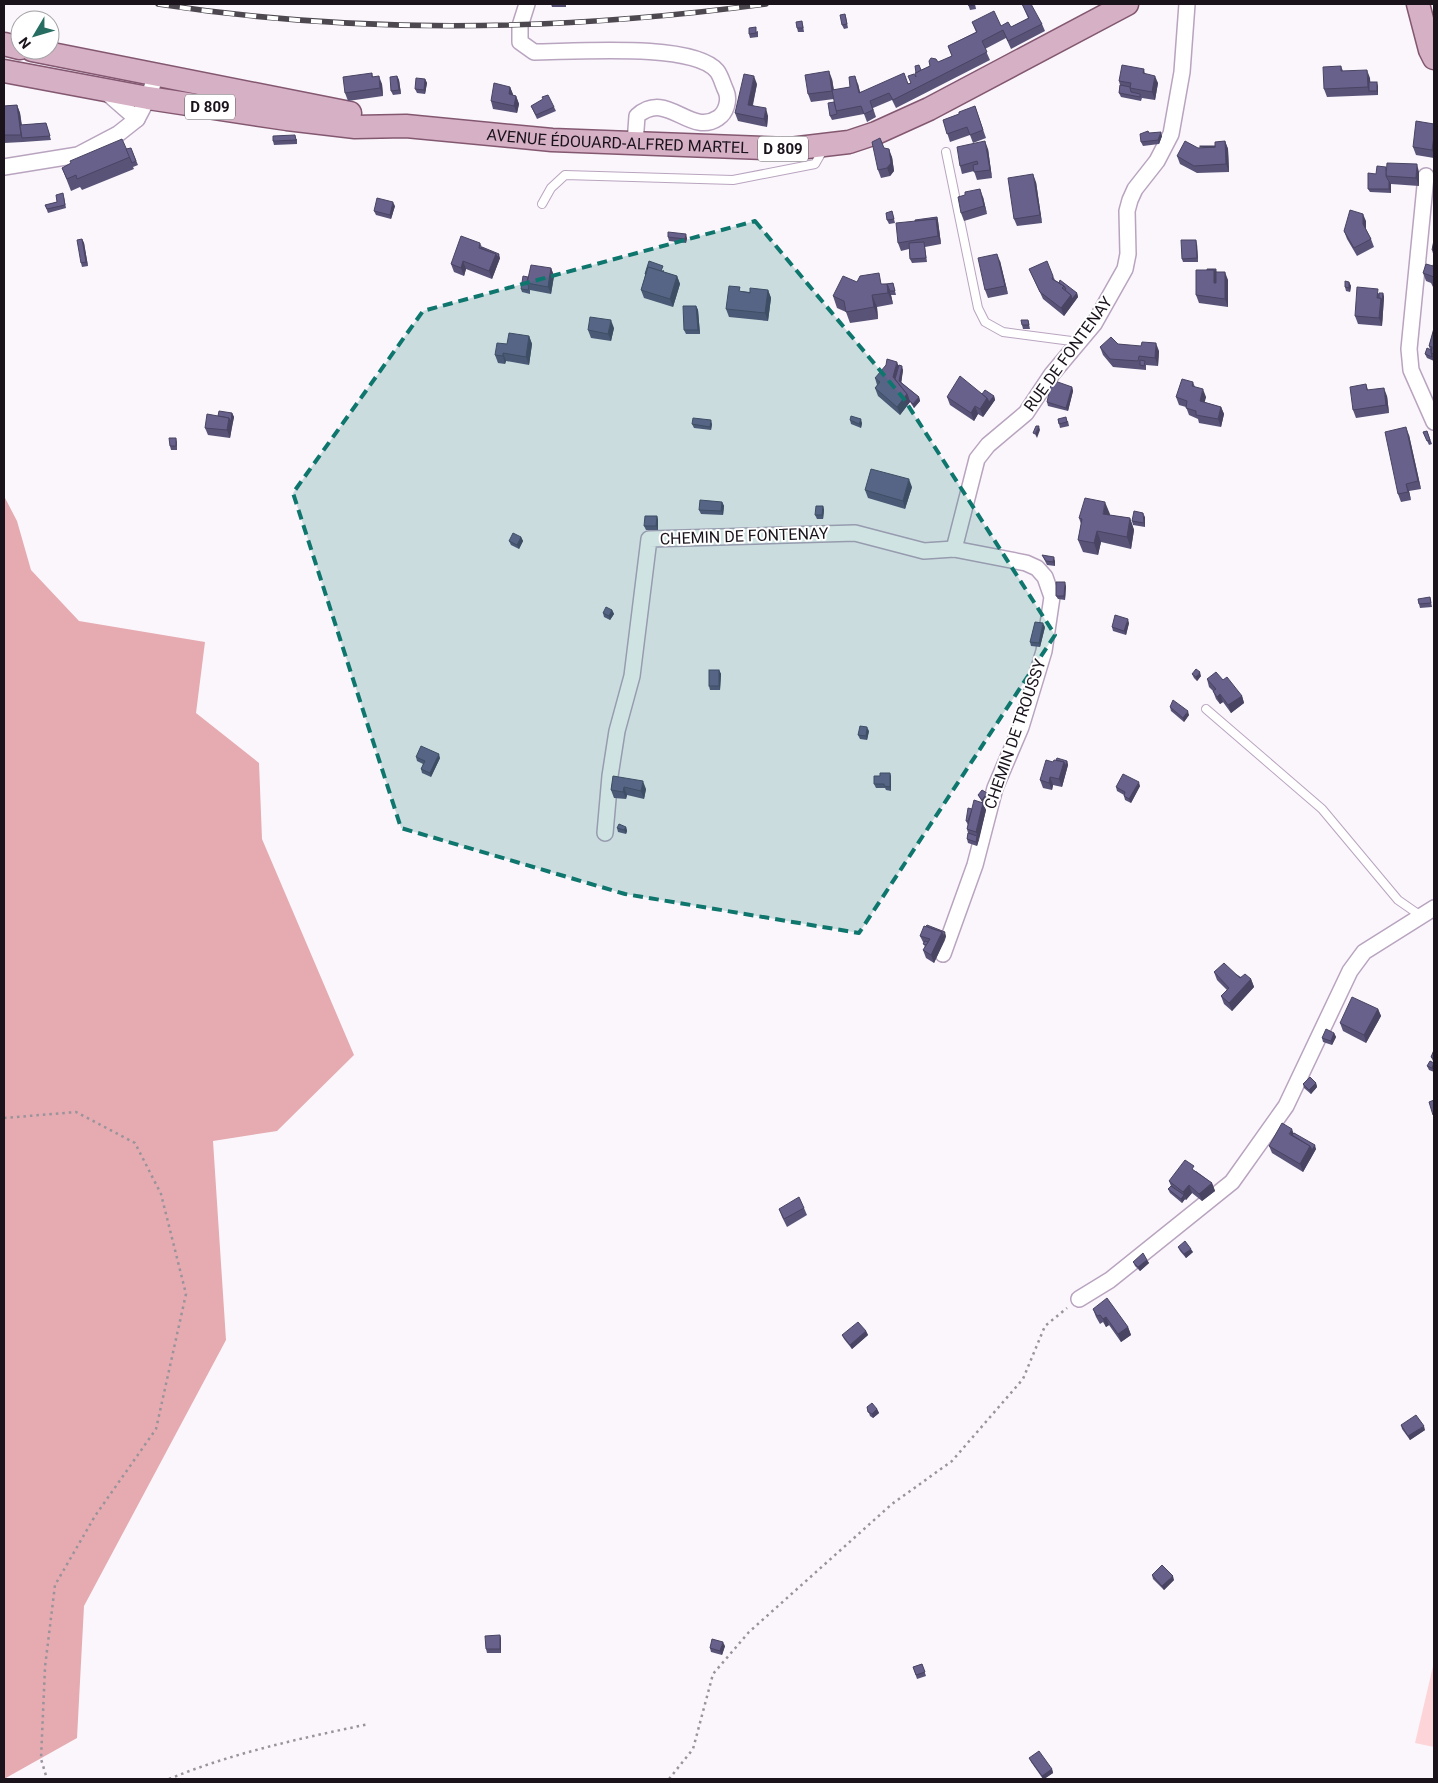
<svg xmlns="http://www.w3.org/2000/svg" width="1438" height="1783" font-family="Roboto,sans-serif">
<style>
.green{fill:#fdd5d8}
.forest{fill:#e5abb0}
.lines{fill:none;stroke-linecap:round;stroke-linejoin:round}
.service-casing{stroke:#b9a4bf;stroke-width:10}
.minor-casing{stroke:#b9a4bf;stroke-width:18}
.primary-casing{stroke:#835770;stroke-width:25}
.path{stroke:#99939b;stroke-width:2.5;stroke-dasharray:2.5 4;stroke-linecap:butt}
.service{stroke:#fff;stroke-width:8}
.minor{stroke:#fff;stroke-width:15}
.primary{stroke:#d6b0c5;stroke-width:22}
.rail-casing{stroke:#4d474f;stroke-width:5.5}
.rail{stroke:#fff;stroke-width:4;stroke-dasharray:11;stroke-linecap:butt}
.wall{fill:#595378}
.shaded-wall{fill:#494462}
.building{fill:#68618c;stroke:#494462}
.marked{fill:#0f766e;fill-opacity:0.2;stroke:#0f766e;stroke-width:4;stroke-dasharray:10 6;stroke-linejoin:round}
.labels{text-anchor:middle;dominant-baseline:central;stroke-width:4;stroke-linejoin:round;paint-order:stroke}
.shield{fill:#fff;stroke:#5f5a60;stroke-width:1}
.shield-label{font-size:15px;font-weight:bold;fill:#1a131c}
.street-label{font-size:16px;fill:#1a131c;stroke:#fff}
</style>
<rect width="100%" height="100%" fill="#faf6fc"/>
<path class="green" d="M1434,1662V1747L1415,1743Z"/>
<path class="forest" d="M4,496L17,521L31,570L79,621L205,642L196,713L259,763L262,839L354,1055L277,1131L213,1141L226,1340L84,1606L77,1738L4,1779Z"/>
<g class="lines">
<g class="service-casing">
<g id="service">
<path d="M946,152L978,308L985,322L1003,332L1079,342"/>
<path d="M542,204L551,188L565,175L733,180L815,164L823,150"/>
<path d="M1206,709L1322,809L1398,900L1421,916"/>
</g>
</g>
<g class="minor-casing">
<g id="minor">
<path d="M527,4L520,26V42L534,52C572,52 693,42 717,71C721,76 723,85 726,91C730,100 726,113 718,118C690,137 667,89 637,116L635,143"/>
<path d="M106,92L137,119"/>
<path d="M4,167L78,155L118,134L137,119L148,98L156,75"/>
<path d="M1426,176L1409,349L1411,370L1434,422"/>
<path d="M954,549L977,459L988,445L1026,413L1052,374L1094,324L1125,269L1128,254L1127,211L1130,200L1135,189L1157,161L1171,134L1182,72L1187,4"/>
<path d="M605,833L610,776L617,731L632,676L649,539L855,533L924,551L954,549L1026,563L1037,568L1045,577L1052,597L1044,651L1021,727L995,788L975,865L943,954"/>
<path d="M1079,1299L1110,1280L1232,1182L1286,1106L1350,971L1364,952L1434,908"/>
</g>
</g>
<g class="primary-casing">
<g id="primary">
<path d="M1418,4L1430,50L1434,58"/>
<path d="M4,44L20,48"/>
<path d="M32,50L350,113"/>
<path id="s1" d="M4,71L148,98L287,119L355,127L406,126L552,140L790,149L849,142L876,133L929,109L1127,4"/>
</g>
</g>
<g class="path">
<path d="M4,1118L76,1112L135,1143L161,1194L186,1294L156,1429L95,1516L55,1585L45,1667L41,1759L47,1779"/>
<path d="M169,1779C232,1753 302,1738 369,1724"/>
<path d="M669,1779L693,1749L713,1674L749,1632L892,1504L952,1461L1023,1379L1045,1326L1067,1308"/>
</g>
<use href="#service" class="service"/>
<use href="#minor" class="minor"/>
<use href="#primary" class="primary"/>
<g class="rail-casing">
<path id="rail" d="M158,4C360,35 564,31 766,4"/>
</g>
<use href="#rail" class="rail"/>
</g>
<g class="wall">
<path d="M551,4H566V7H552Z"/>
<path d="M968,4H975L976,9L970,10Z"/>
<path d="M1022,4L1042,24L1045,31L1011,49L1006,38L985,49L990,60L896,108L892,100L873,108L876,117L867,122L864,114L832,120L830,116L834,102V99L811,102L808,94L832,79L834,90L850,87L858,84L860,92L910,83L921,70L952,56L948,46L976,32L972,22L1011,27L1028,18Z"/>
<path d="M845,14L846,17L848,28L844,29L842,25Z"/>
<path d="M803,25L804,32H798L797,28Z"/>
<path d="M758,31V37L750,38L749,34Z"/>
<path d="M1341,66L1343,71L1370,78V82L1378,86V95L1327,97L1324,89Z"/>
<path d="M1144,69L1145,74L1158,83L1155,100L1142,98L1141,101L1121,97L1119,93L1120,85L1119,81Z"/>
<path d="M372,73L373,77L382,84L383,96L348,101L345,93Z"/>
<path d="M397,76L399,80L401,94L393,95L391,91Z"/>
<path d="M425,79L427,83L425,94L417,93L415,89Z"/>
<path d="M757,84L753,105L768,116L767,127L738,121L735,113Z"/>
<path d="M510,87L513,95L516,96L519,104L517,113L493,109L491,101Z"/>
<path d="M17,105L20,113L22,125L46,123L51,140L23,142L4,143V106Z"/>
<path d="M531,106L554,107L556,111L537,119Z"/>
<path d="M975,106L986,138L973,143L970,135L950,142L943,120L959,114Z"/>
<path d="M1434,124V158L1416,155L1413,147Z"/>
<path d="M1148,131L1149,133L1162,136L1159,144L1143,146L1141,142Z"/>
<path d="M297,139V144L274,145L273,141Z"/>
<path d="M1225,141L1228,149L1229,172L1197,173L1180,164L1177,156L1198,148L1215,146Z"/>
<path d="M131,148L138,165L133,167L134,169L82,190L80,187L71,191L62,168Z"/>
<path d="M884,148L892,157L894,171L890,176L881,178L878,170Z"/>
<path d="M988,149L992,178L977,180L974,171L962,174L960,166Z"/>
<path d="M1419,172V186L1391,184V193L1370,192L1368,189L1376,174Z"/>
<path d="M1036,182L1042,223L1017,226L1014,219Z"/>
<path d="M64,197L66,208L48,213L45,205L57,202Z"/>
<path d="M983,197L987,214L964,221L961,213Z"/>
<path d="M395,206L391,219L376,215L374,211Z"/>
<path d="M892,211L895,223L889,224L887,220Z"/>
<path d="M937,217L938,221L941,244L925,247L927,262L912,263L910,259L909,249L901,251L898,243L915,221Z"/>
<path d="M1366,221V229L1371,239L1374,247L1357,256L1347,239L1344,231Z"/>
<path d="M668,237L687,238L686,243L669,241Z"/>
<path d="M82,239L84,243L88,266L82,267L81,263Z"/>
<path d="M1434,240V257L1432,250Z"/>
<path d="M480,243L482,247L500,258L492,279L466,269L464,276L454,272L451,264Z"/>
<path d="M1197,244L1198,262H1183L1182,259Z"/>
<path d="M1000,261L1008,294L988,298L985,290Z"/>
<path d="M1434,262V287H1433L1431,283L1426,281L1423,273L1433,266Z"/>
<path d="M551,268L554,276L551,294L530,290V294L522,292L521,289L528,277Z"/>
<path d="M1029,269L1053,276L1055,280L1077,293L1078,297L1064,316L1043,299Z"/>
<path d="M664,270V272L677,276L680,284L673,307L644,298L641,290L645,276V274Z"/>
<path d="M1217,272L1228,280V307L1199,303L1196,295Z"/>
<path d="M857,282L883,284L893,283L896,295H891L893,304L877,307L878,319L850,323L846,312L837,308L833,296Z"/>
<path d="M1349,282L1351,286L1350,292L1346,291L1345,287Z"/>
<path d="M768,290L771,298L768,321L729,317L726,309L741,291L750,292Z"/>
<path d="M1379,293H1383L1384,297L1382,326L1358,324L1355,316Z"/>
<path d="M696,306L698,310L700,334H686L684,330Z"/>
<path d="M1028,320L1030,329H1023L1022,325Z"/>
<path d="M614,328L611,341L591,338L588,330Z"/>
<path d="M1434,328V361L1427,358L1425,354L1430,350L1429,346Z"/>
<path d="M529,336L532,344L529,365L506,361L505,364L498,363L495,355L507,344Z"/>
<path d="M1118,344L1159,351L1158,366L1146,365V370L1113,367L1103,355L1100,347Z"/>
<path d="M899,365L903,370L901,382L919,397L920,401L914,408L910,402L900,415L878,396L875,388L877,385L875,378Z"/>
<path d="M1193,382L1195,387L1206,397L1204,402L1221,407L1224,414L1221,427L1199,423L1198,419L1189,415L1186,407L1179,405L1176,397Z"/>
<path d="M1366,384L1368,390L1387,396L1389,413L1356,418L1353,410Z"/>
<path d="M1072,387L1073,391L1068,411L1048,406L1047,402Z"/>
<path d="M982,394L994,396L995,400L983,417L978,414L974,421L950,405L947,397Z"/>
<path d="M232,413L234,417L230,438L208,435L205,428L218,416Z"/>
<path d="M1058,419L1068,421L1069,426L1060,428Z"/>
<path d="M850,420L862,423L861,428L851,424Z"/>
<path d="M692,424H712L711,430L694,428Z"/>
<path d="M1427,431L1432,444L1429,445L1423,432Z"/>
<path d="M1409,435L1421,489L1409,491L1411,500L1401,502L1398,494Z"/>
<path d="M176,438L177,442V450H171L170,446Z"/>
<path d="M912,487L905,509L868,498L865,490Z"/>
<path d="M722,502L724,506L723,515L701,514L699,510Z"/>
<path d="M823,506L824,510L823,519H817L815,515Z"/>
<path d="M1110,514L1109,515L1130,518L1134,530L1131,549L1101,542L1098,555L1083,552L1078,540L1081,524L1079,518Z"/>
<path d="M657,516L658,520V530H646L644,526Z"/>
<path d="M1145,517V527L1133,525L1132,521Z"/>
<path d="M521,537L523,541L519,549L511,545L509,541Z"/>
<path d="M1042,555L1055,561V566L1047,565Z"/>
<path d="M1066,586L1065,600L1058,599L1056,596Z"/>
<path d="M1430,597L1432,607L1420,608L1419,604Z"/>
<path d="M612,610L614,614L610,620L604,617L603,613Z"/>
<path d="M1129,623L1126,635L1113,631L1112,627Z"/>
<path d="M1045,627L1040,647L1031,646L1030,642Z"/>
<path d="M719,670L721,674L720,690H710L709,686Z"/>
<path d="M1192,674L1201,676L1197,681L1194,678Z"/>
<path d="M1207,679L1223,680L1242,696L1244,703L1231,713L1223,702L1220,704L1216,699L1213,691L1209,687Z"/>
<path d="M1170,707L1189,715L1184,722L1171,711Z"/>
<path d="M869,731L867,740L860,739L858,735Z"/>
<path d="M416,757L440,758L431,777L422,773L421,769L423,764L417,761Z"/>
<path d="M1067,761L1068,765L1062,787L1053,785L1052,790L1043,788L1040,780L1053,762Z"/>
<path d="M890,773L891,777V791L886,790L885,788H876L874,784L880,776Z"/>
<path d="M613,776L646,789L644,799L627,795L626,799L614,798L611,790Z"/>
<path d="M1140,786L1131,803L1125,800L1124,796V795L1117,791L1116,787Z"/>
<path d="M978,795L988,797L983,804L986,810L977,846L968,843L967,839L968,833L967,829L968,825L966,821L972,809L982,802Z"/>
<path d="M626,827L627,831L626,834L618,832L617,828Z"/>
<path d="M920,936H946L934,963L926,958L923,950L925,948L924,944Z"/>
<path d="M1214,972L1236,974L1241,977L1251,979L1254,987L1232,1011L1224,1004L1221,996L1227,990L1217,980Z"/>
<path d="M1378,1009L1381,1016L1366,1043L1343,1031L1340,1023Z"/>
<path d="M1334,1033L1336,1037L1332,1045L1323,1042L1322,1038Z"/>
<path d="M1434,1050V1072L1429,1070L1427,1066L1434,1063L1431,1057Z"/>
<path d="M1316,1083L1317,1087L1311,1094L1304,1088L1303,1084Z"/>
<path d="M1294,1133L1316,1149L1303,1172L1272,1153L1269,1146Z"/>
<path d="M1196,1171L1212,1183L1215,1191L1202,1201L1192,1193L1186,1200L1185,1199L1182,1203L1170,1193L1168,1189L1171,1186L1169,1181Z"/>
<path d="M804,1208L807,1215L787,1227L782,1217L779,1209Z"/>
<path d="M1178,1247L1193,1252L1186,1258L1180,1251Z"/>
<path d="M1147,1260L1149,1263L1140,1271L1135,1266L1133,1262Z"/>
<path d="M1093,1309L1128,1327L1131,1335L1121,1342L1109,1325L1106,1327L1103,1322L1100,1324L1096,1317Z"/>
<path d="M866,1331L868,1335L852,1349L844,1339L842,1335Z"/>
<path d="M867,1407L877,1409L879,1413L873,1418L870,1416Z"/>
<path d="M1401,1425L1425,1430L1410,1440L1402,1429Z"/>
<path d="M1152,1575L1174,1580L1164,1590L1153,1579Z"/>
<path d="M500,1635L501,1639V1653H487L486,1649Z"/>
<path d="M725,1646L722,1655L711,1652L710,1648Z"/>
<path d="M922,1664L926,1676L917,1679L913,1667Z"/>
<path d="M1029,1758L1052,1769L1053,1773L1044,1779H1043L1031,1762Z"/>
</g>
<g class="shaded-wall">
<path d="M1367,70L1370,78L1371,91H1369L1368,87Z"/>
<path d="M829,71L832,79L835,99L832,91Z"/>
<path d="M379,76L382,84L383,96L380,88Z"/>
<path d="M397,76L399,80L401,94L399,90Z"/>
<path d="M754,76L757,84L751,112L748,105Z"/>
<path d="M855,76L858,84L862,101L859,93Z"/>
<path d="M1155,76L1158,83L1155,100L1152,92Z"/>
<path d="M425,79L427,83L425,94L424,90Z"/>
<path d="M1377,82L1378,86V95L1377,91Z"/>
<path d="M510,87L513,94L512,102L509,94Z"/>
<path d="M516,96L519,104L517,113L514,106Z"/>
<path d="M17,105L20,113L23,138H22L21,135Z"/>
<path d="M766,108L768,116L767,127L764,119Z"/>
<path d="M1161,132L1162,136L1159,144L1158,140Z"/>
<path d="M1434,136V155L1432,150Z"/>
<path d="M985,141L988,149L992,178L990,170Z"/>
<path d="M1225,141L1228,149L1229,172L1226,164Z"/>
<path d="M889,149L892,157L894,171L890,176L887,168Z"/>
<path d="M1417,164L1419,172V186L1416,178Z"/>
<path d="M1033,174L1036,182L1042,223L1040,215Z"/>
<path d="M1389,181L1391,184V193L1389,189Z"/>
<path d="M980,189L983,197L987,214L984,206Z"/>
<path d="M393,202L395,206L391,219L390,215Z"/>
<path d="M1363,214L1366,221V232L1363,224Z"/>
<path d="M937,217L938,221L941,244L938,236L936,219Z"/>
<path d="M686,234L687,238L686,243L685,239Z"/>
<path d="M82,239L84,243L88,266L86,262Z"/>
<path d="M1196,240L1197,244L1198,262L1197,258Z"/>
<path d="M496,254H499L500,258L492,279L489,271Z"/>
<path d="M997,254L1000,261L1008,294L1005,286Z"/>
<path d="M463,261L466,269L464,276L461,268Z"/>
<path d="M551,268L554,276L551,294L548,287Z"/>
<path d="M1216,269L1217,273L1216,291L1214,283V270Z"/>
<path d="M1225,272L1228,280V307L1225,299Z"/>
<path d="M677,276L680,284L673,307L670,299Z"/>
<path d="M1349,282L1351,286L1350,292L1349,288Z"/>
<path d="M887,284L891,295L893,304L888,293Z"/>
<path d="M768,290L771,298L768,321L765,313Z"/>
<path d="M1077,293L1078,297L1064,316L1061,308L1071,295Z"/>
<path d="M1383,293L1384,297L1382,326L1379,318L1381,298Z"/>
<path d="M872,295L877,307L878,319L874,307Z"/>
<path d="M696,306L698,310L700,334L698,330Z"/>
<path d="M611,320L614,328L611,341L608,334Z"/>
<path d="M529,336L532,344L529,365L526,357Z"/>
<path d="M1156,343L1159,351L1158,366L1155,358Z"/>
<path d="M503,353L506,361L505,364L503,356Z"/>
<path d="M897,362L900,369L896,383L893,377Z"/>
<path d="M902,366L903,370L901,385L899,381Z"/>
<path d="M1072,387L1073,391L1068,411L1066,408Z"/>
<path d="M1384,388L1387,396L1389,413L1386,405Z"/>
<path d="M1203,389L1206,397L1203,409L1200,401Z"/>
<path d="M907,394L910,402L900,415L897,407Z"/>
<path d="M994,396L995,400L983,417L980,409L987,398Z"/>
<path d="M919,397L920,401L914,408L913,404Z"/>
<path d="M975,406L978,414L974,421L971,413Z"/>
<path d="M1221,407L1224,414L1221,427L1218,419Z"/>
<path d="M232,413L234,417L232,426L231,422Z"/>
<path d="M229,418L232,426L230,438L227,430Z"/>
<path d="M861,419L862,423L861,428L859,424Z"/>
<path d="M711,420L712,424L711,430L710,427Z"/>
<path d="M1039,426L1040,430L1037,438L1035,434Z"/>
<path d="M1406,427L1409,435L1421,489L1418,481Z"/>
<path d="M909,479L912,487L905,509L903,501Z"/>
<path d="M1406,484L1409,491L1411,500L1408,492Z"/>
<path d="M722,502L724,506L723,515L721,511Z"/>
<path d="M1105,502L1110,514L1108,525L1103,514Z"/>
<path d="M823,506L824,510L823,519L822,515Z"/>
<path d="M1143,513L1145,517V527L1144,523Z"/>
<path d="M657,516L658,520V530L656,526Z"/>
<path d="M1130,518L1134,530L1131,549L1127,537Z"/>
<path d="M1097,531L1101,542L1098,555L1094,543Z"/>
<path d="M521,537L523,541L519,549L517,545Z"/>
<path d="M1054,557L1055,561V566L1053,562Z"/>
<path d="M1065,582L1066,586L1065,600L1064,596Z"/>
<path d="M612,610L614,614L610,620L609,616Z"/>
<path d="M1128,619L1129,623L1126,635L1124,631Z"/>
<path d="M1043,623L1045,627L1040,647L1039,643Z"/>
<path d="M719,670L721,674L720,690L719,686Z"/>
<path d="M1200,672L1201,676L1197,681L1196,677Z"/>
<path d="M1220,694L1223,702L1220,704L1217,697Z"/>
<path d="M1242,696L1244,703L1231,713L1228,705Z"/>
<path d="M1188,711L1189,715L1184,722L1183,718Z"/>
<path d="M867,727L869,731L867,740L866,736Z"/>
<path d="M439,754L440,758L431,777L430,773Z"/>
<path d="M1067,761L1068,765L1062,787L1059,779L1064,762Z"/>
<path d="M890,773L891,777V791L890,787Z"/>
<path d="M1050,777L1053,785L1052,790L1049,783Z"/>
<path d="M643,781L646,789L644,799L641,791Z"/>
<path d="M1139,782L1140,786L1131,803L1129,799Z"/>
<path d="M624,787L627,795L626,799L623,792Z"/>
<path d="M987,793L988,797L983,804L982,800Z"/>
<path d="M983,803L986,810L979,840L976,832Z"/>
<path d="M626,827L627,831L626,834L624,830Z"/>
<path d="M977,836L979,840L977,846L976,842Z"/>
<path d="M942,932L945,940L934,963L931,955Z"/>
<path d="M945,932L946,936L945,940L943,936Z"/>
<path d="M1251,979L1254,987L1232,1011L1229,1003Z"/>
<path d="M1378,1009L1381,1016L1366,1043L1364,1035Z"/>
<path d="M1334,1033L1336,1037L1332,1045L1331,1041Z"/>
<path d="M1434,1063V1072L1432,1068Z"/>
<path d="M1316,1083L1317,1087L1311,1094L1309,1090Z"/>
<path d="M1292,1129L1295,1137L1289,1134Z"/>
<path d="M1315,1145L1316,1149L1303,1172L1300,1164L1310,1146Z"/>
<path d="M1212,1183L1215,1191L1202,1201L1199,1194Z"/>
<path d="M1189,1185L1192,1193L1186,1200L1183,1192Z"/>
<path d="M1184,1195L1185,1199L1182,1203L1181,1199Z"/>
<path d="M1191,1249L1193,1252L1186,1258L1184,1254Z"/>
<path d="M1147,1260L1149,1263L1140,1271L1138,1267Z"/>
<path d="M1106,1317L1109,1325L1106,1327L1103,1319Z"/>
<path d="M1128,1327L1131,1335L1121,1342L1118,1334Z"/>
<path d="M866,1331L868,1335L852,1349L850,1345Z"/>
<path d="M877,1409L879,1413L873,1418L872,1414Z"/>
<path d="M1424,1426L1425,1430L1410,1440L1408,1436Z"/>
<path d="M1173,1576L1174,1580L1164,1590L1162,1586Z"/>
<path d="M500,1635L501,1639V1653L500,1649Z"/>
<path d="M723,1642L725,1646L722,1655L720,1651Z"/>
<path d="M1052,1769L1053,1773L1044,1779H1043L1042,1776Z"/>
</g>
<g class="building">
<path d="M968,4H974V5L969,6Z"/>
<path d="M1022,4H1031L1042,24L1008,41L1003,30L982,41L987,52L893,100L889,93L870,101L873,110L864,114L861,106L836,111L832,90L850,87L849,77L855,76L859,93L904,73L908,84L911,83L908,76L914,74L916,77L915,73L930,66L929,61L931,58L936,59L938,62L952,56L948,46L977,32L972,22L994,11L1001,26L1008,22L1011,27L1029,18Z"/>
<path d="M845,14L847,24L842,25L840,15Z"/>
<path d="M802,21L803,28H797L796,22Z"/>
<path d="M756,27V33L749,34V28Z"/>
<path d="M919,65L921,70L916,73L915,66Z"/>
<path d="M1122,65L1144,69L1143,73L1155,76L1152,92L1130,88L1131,83L1119,81Z"/>
<path d="M1341,66V71L1367,70L1368,87L1324,89L1323,67Z"/>
<path d="M829,71L832,91L808,94L805,75Z"/>
<path d="M372,73V77L379,76L380,88L345,93L343,77Z"/>
<path d="M744,74L754,76L748,105L766,108L764,119L735,113Z"/>
<path d="M397,76L399,90L391,91L390,77Z"/>
<path d="M416,78L425,79L424,90L415,89Z"/>
<rect x="1369" y="82" width="8" height="9"/>
<path d="M494,83L510,87L509,94L516,96L514,106L491,101Z"/>
<path d="M1120,85L1130,87V88L1131,92L1140,94V97L1119,93Z"/>
<path d="M548,95L554,107L536,115L531,106L543,99L542,97Z"/>
<path d="M834,102L837,114L830,116L828,103Z"/>
<path d="M17,105L21,135H4V106Z"/>
<path d="M975,106L983,130L970,135L967,127L947,134L943,120L959,114V112Z"/>
<path d="M1416,121L1434,124V136L1432,150L1413,147Z"/>
<path d="M46,123L50,136L22,138L20,125Z"/>
<path d="M1148,131L1149,133L1161,132L1158,140L1141,142L1140,134Z"/>
<path d="M295,135L296,140L273,141V136Z"/>
<path d="M880,138L884,148L889,149L891,163L887,168L878,170L872,142Z"/>
<path d="M122,139L130,157L77,179L76,175L67,179L62,168L71,163L70,161Z"/>
<path d="M985,141L990,170L974,172L973,165L978,164L977,161L960,166L957,147Z"/>
<path d="M1185,141L1198,148L1215,147V142L1225,141L1226,164L1194,166L1177,156Z"/>
<rect x="1200" y="146" width="15" height="1"/>
<path d="M131,148L136,161L132,163L126,149Z"/>
<path d="M1387,163L1417,164L1416,178L1386,176Z"/>
<path d="M1377,166L1386,167V176L1388,180L1389,181V189H1368V173L1376,174Z"/>
<path d="M1033,174L1040,215L1014,219L1008,178Z"/>
<path d="M980,189L984,206L961,213L958,197L965,195V192Z"/>
<path d="M63,193L65,205L47,209L45,205L57,202L56,195Z"/>
<path d="M377,198L393,202L390,215L374,211Z"/>
<path d="M1350,210L1363,214V224L1371,239L1354,248L1344,231Z"/>
<path d="M892,211L894,219L887,220L886,213Z"/>
<path d="M937,217V222L936,219L915,221V220Z"/>
<path d="M936,219L938,236L898,243L896,223Z"/>
<path d="M668,232L686,234L685,239L668,237Z"/>
<path d="M461,236L480,243L479,248L496,254L489,271L463,261L461,268L451,264Z"/>
<path d="M82,239L86,262L81,263L77,240Z"/>
<path d="M1181,240H1196L1197,258L1182,259Z"/>
<path d="M1434,240V250H1432Z"/>
<path d="M924,242L926,258L910,259L909,243Z"/>
<path d="M482,247L499,254L497,258L496,254L481,248Z"/>
<path d="M997,254L1005,286L985,290L978,258Z"/>
<path d="M649,261L663,266L661,271L648,267L646,274H645Z"/>
<path d="M1047,261L1053,276L1052,279L1064,286L1062,288L1071,295L1061,308L1040,292L1029,269Z"/>
<path d="M1434,262V277L1423,273L1426,264L1433,266Z"/>
<path d="M531,265L551,268L548,287L527,283Z"/>
<path d="M648,267L677,276L670,299L641,290Z"/>
<path d="M1207,269H1216L1215,274L1214,270H1207Z"/>
<path d="M1196,270H1214V283H1216V272H1225V299L1196,295Z"/>
<path d="M879,273L881,284H887L888,293L872,295L874,307L846,312L844,301L833,296L843,276L857,282L860,276Z"/>
<path d="M523,276L528,277L527,283L529,287L528,290L521,289Z"/>
<path d="M1060,280L1077,293L1072,299L1071,295L1065,290L1066,289L1064,286L1059,283Z"/>
<path d="M1345,281L1349,282V288L1345,287Z"/>
<path d="M893,283L895,291H890L887,284Z"/>
<path d="M729,286L740,287L739,291L750,293V288L768,290L765,313L726,309Z"/>
<path d="M1357,287L1378,289L1377,298H1381L1379,318L1355,316Z"/>
<path d="M1379,293H1383L1382,302L1381,298H1379Z"/>
<path d="M683,306H696L698,330H684Z"/>
<path d="M590,317L611,320L608,334L588,330Z"/>
<path d="M1021,320H1028L1029,325H1022Z"/>
<path d="M1434,328V354L1431,353L1432,347L1429,346Z"/>
<path d="M509,333L529,336L526,357L503,353V356L495,355L497,343L507,344Z"/>
<path d="M1111,337L1118,344L1141,346L1142,342L1156,343L1155,358L1139,356L1138,361L1110,359L1100,347Z"/>
<path d="M1427,348L1431,350V353L1432,357L1425,354Z"/>
<path d="M887,359L897,362L893,377L907,394L897,407L875,388L880,382L875,378L886,365Z"/>
<path d="M1140,360L1145,361L1144,366L1140,365Z"/>
<path d="M899,365L902,366L899,381L919,397L913,404L909,400L907,394L895,379Z"/>
<path d="M960,376L987,398L980,409L975,406L971,413L947,397Z"/>
<path d="M1182,379L1193,382L1192,386L1203,389L1200,401L1221,407L1218,419L1196,415V411L1186,408L1187,401L1176,397Z"/>
<path d="M1052,380L1072,387L1066,408L1047,402Z"/>
<path d="M1366,384L1367,390L1384,388L1386,405L1353,410L1350,387Z"/>
<path d="M985,390L994,396L989,402L987,398L982,394Z"/>
<path d="M219,411L232,413L231,422L229,418L218,416Z"/>
<path d="M207,414L229,418L227,430L205,428Z"/>
<path d="M851,416L861,419L859,424L850,420Z"/>
<path d="M1066,417L1067,422L1059,424L1058,419Z"/>
<path d="M693,418L711,420L710,427L692,424Z"/>
<path d="M1036,426H1039L1035,434L1033,433Z"/>
<path d="M1406,427L1418,481L1406,484L1408,492L1398,494L1385,432Z"/>
<path d="M1427,431L1430,440L1427,441L1423,432Z"/>
<path d="M169,438H176V446H170Z"/>
<path d="M871,469L909,479L903,501L865,490Z"/>
<path d="M1085,498L1105,502L1103,514L1130,518L1127,537L1097,531L1094,543L1078,540L1082,519L1079,518Z"/>
<path d="M700,500L722,502L721,511L699,510Z"/>
<path d="M816,506H823L822,515H815Z"/>
<path d="M1134,511L1143,513L1144,523L1132,521Z"/>
<path d="M645,516H657L656,526H644Z"/>
<path d="M513,533L521,537L517,545L509,541Z"/>
<path d="M1042,555L1054,557L1053,562L1046,561Z"/>
<path d="M1056,582H1065L1064,596H1056Z"/>
<path d="M1430,597L1431,603L1419,604L1418,599Z"/>
<path d="M606,607L612,610L609,616L603,613Z"/>
<path d="M1115,615L1128,619L1124,631L1112,627Z"/>
<path d="M1035,622L1043,623L1039,643L1030,642Z"/>
<path d="M1196,669L1200,672L1196,677L1192,674Z"/>
<rect x="709" y="670" width="10" height="16"/>
<path d="M1216,672L1223,680L1227,677L1242,696L1228,705L1220,694L1217,697L1213,691L1216,689L1207,679Z"/>
<path d="M1173,700L1188,711L1183,718L1170,707Z"/>
<path d="M860,726L867,727L866,736L858,735Z"/>
<path d="M421,746L439,754L430,773L421,769L425,761L416,757Z"/>
<path d="M1057,758L1067,761L1066,766L1064,762L1056,760Z"/>
<path d="M1046,760L1053,762L1054,760L1064,762L1059,779L1050,777L1049,783L1040,780Z"/>
<path d="M880,773H890V787L884,786V784H874V776H880Z"/>
<path d="M1123,774L1139,782L1129,799L1124,796L1125,792L1116,787Z"/>
<path d="M613,776L643,781L641,791L624,787L623,792L611,790Z"/>
<path d="M982,790L987,793L982,800L978,795Z"/>
<path d="M974,800L983,803L976,832L967,829Z"/>
<path d="M968,808L972,809L968,821H966Z"/>
<path d="M619,824L626,827L624,830L617,828Z"/>
<path d="M968,833L977,836L976,842L967,839Z"/>
<path d="M927,925L945,932L943,936L942,932L926,926Z"/>
<path d="M924,926L942,932L931,955L923,950L930,939L920,936Z"/>
<path d="M925,941L928,942L926,945L923,944Z"/>
<path d="M1224,963L1240,978L1245,974L1251,979L1229,1003L1221,996L1229,988L1214,972Z"/>
<path d="M1352,997L1378,1009L1364,1035L1340,1023Z"/>
<path d="M1326,1029L1334,1033L1331,1041L1322,1038Z"/>
<path d="M1434,1050V1059L1431,1057Z"/>
<path d="M1430,1061L1434,1063L1432,1068L1427,1066Z"/>
<path d="M1310,1077L1316,1083L1309,1090L1303,1084Z"/>
<path d="M1434,1100V1115H1433L1429,1102Z"/>
<path d="M1282,1123L1292,1129L1289,1134L1310,1146L1300,1164L1269,1146Z"/>
<path d="M1294,1133L1315,1145L1312,1150L1310,1146L1292,1135Z"/>
<path d="M1185,1160L1194,1166L1192,1169L1212,1183L1199,1194L1189,1185L1183,1192L1169,1181Z"/>
<path d="M1171,1186L1184,1195L1181,1199L1168,1189Z"/>
<path d="M799,1197L804,1208L784,1219L779,1209Z"/>
<path d="M1185,1241L1191,1249L1184,1254L1178,1247Z"/>
<path d="M1143,1253L1147,1260L1138,1267L1133,1262Z"/>
<path d="M1107,1298L1128,1327L1118,1334L1106,1317L1103,1319L1100,1315L1097,1316L1093,1309Z"/>
<path d="M858,1322L866,1331L850,1345L842,1335Z"/>
<path d="M872,1403L877,1409L872,1414L868,1412L867,1407Z"/>
<path d="M1416,1415L1424,1426L1408,1436L1401,1425Z"/>
<path d="M1162,1565L1173,1576L1162,1586L1152,1575Z"/>
<path d="M500,1635V1649H486L485,1636Z"/>
<path d="M712,1639L723,1642L720,1651L710,1648Z"/>
<path d="M922,1664L925,1672L916,1675L913,1667Z"/>
<path d="M1039,1751L1052,1769L1042,1776L1029,1758Z"/>
</g>
<path class="marked" d="M755,221L904,399L1055,635L859,933L625,894L401,828L293,493L423,311Z"/>
<g class="labels">
<g class="shield">
<rect x="185" y="94.5" width="50" height="25" rx="4"/>
<rect x="758" y="136.5" width="50" height="25" rx="4"/>
</g>
<g class="shield-label">
<text x="210" y="107">D 809</text>
<text x="783" y="149">D 809</text>
</g>
<g class="street-label">
<text stroke="none"><textPath href="#s1" startOffset="619">AVENUE ÉDOUARD-ALFRED MARTEL</textPath></text>
<text transform="translate(1068 354) rotate(-54)">RUE DE FONTENAY</text>
<text transform="translate(744 536) rotate(-2)">CHEMIN DE FONTENAY</text>
<text transform="translate(1015 734) rotate(-71)">CHEMIN DE TROUSSY</text>
</g>
</g>
<rect width="1438" height="1783" fill="none" stroke="#1a131c" stroke-width="10"/>
<g transform="translate(35 35) rotate(232)"><circle r="24" fill="#ffffff" stroke="#a3a1a4"/>
<path d="M0-4L9 19L0 12L-9 19Z" fill="#276d61"/>
<text y="-8" font-size="14" font-weight="bold" text-anchor="middle" fill="#1a131c">N</text>
</g>
</svg>
